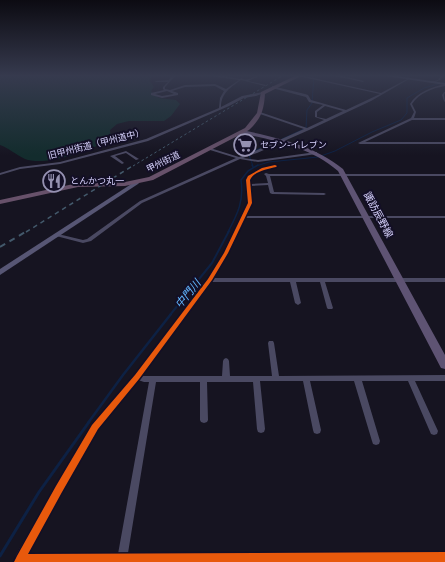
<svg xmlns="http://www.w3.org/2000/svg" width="445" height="562" font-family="'Fira Sans','Noto Sans JP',sans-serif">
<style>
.green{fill:#132c2d}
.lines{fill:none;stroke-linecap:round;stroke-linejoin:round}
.stream-far4{stroke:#0d2144;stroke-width:1}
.stream-far3{stroke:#0d2144;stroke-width:1.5}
.stream-far2{stroke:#0d2144;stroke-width:2}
.stream-far1{stroke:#0d2144;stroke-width:2.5}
.stream{stroke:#0d2144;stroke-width:3}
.street{fill:#4a4962;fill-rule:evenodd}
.secondary{fill:#575674;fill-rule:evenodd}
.primary{fill:#5e5373;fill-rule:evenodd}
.highway{fill:#67516a;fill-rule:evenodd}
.rail-far2{stroke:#43596b;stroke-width:1;stroke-dasharray:2.5 2.5;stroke-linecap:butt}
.rail-far1{stroke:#43596b;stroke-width:1.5;stroke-dasharray:4.5 4;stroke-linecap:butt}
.rail{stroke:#43596b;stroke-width:2;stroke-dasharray:6 5;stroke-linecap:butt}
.cycleway-casing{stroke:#130f26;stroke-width:3}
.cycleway{fill:#e8590c;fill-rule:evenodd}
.labels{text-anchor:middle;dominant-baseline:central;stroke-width:4;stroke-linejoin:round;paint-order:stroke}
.far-street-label{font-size:9px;fill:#d9d4ff;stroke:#130f26}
.far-poi-label{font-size:9px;fill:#d9d4ff;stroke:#130f26;text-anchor:start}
.street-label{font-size:10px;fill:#d9d4ff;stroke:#130f26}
.water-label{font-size:11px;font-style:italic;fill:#62b6ff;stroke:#130f26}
</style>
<rect width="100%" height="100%" fill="#161421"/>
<path class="green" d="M0,76H152L150,81L154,87L151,91L159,98L176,100L180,104L171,116L164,121H129L117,124L110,130L111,138C94,150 46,167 25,159C16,155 9,148 0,145Z"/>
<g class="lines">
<g class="stream-far4">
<path d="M282,139L306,128L307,110L312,103L314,76"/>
<path d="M253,166L249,155L252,152L274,142"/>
<path d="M256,166L269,162L318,157L335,151L372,132L401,120L407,113V98L424,88L445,82"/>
</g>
<g class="stream-far3">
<path d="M252,165L253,167"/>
<path d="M228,232C238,213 244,201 241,180L248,171L258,165"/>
</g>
<path class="stream-far2" d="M170,315L212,263L229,231"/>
<path class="stream-far1" d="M88,423L123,375L171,314"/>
<path class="stream" d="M0,556L39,492L89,422"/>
<g class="street">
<path d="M172,76H175L165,87V89L170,90L185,85L215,84L226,89L239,80L211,76H223L240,79L242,78L243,79C248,81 253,76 259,76L248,81L266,85L265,86L241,80C231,87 221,93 221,107L242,96L263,92L264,93L256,96L244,98L229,106L148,141L60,164L20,169L0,175V173L20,167L60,162L146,139L219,108L220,98L224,91L215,86L185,87L172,91L178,93V95L162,98L151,95V93L164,90L163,89V87L168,82H156L155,81L169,80ZM167,91L174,94L162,96L155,94Z"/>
<path d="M298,76H304L381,93L407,79H409L371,101L309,130L257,153L243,158L258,160L316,152H317V154L258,162L240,159L142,203L91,241L83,243L56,236V235L58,234L83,240L87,239L140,201L236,158L210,150V148L239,157L255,151L304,129L260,114V112L307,128L324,120L315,117V111L323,105L309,102L306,97L272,88V86L305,94L308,95L311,100L346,110L380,94ZM325,106L343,111L326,119L317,117V112Z"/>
<path d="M335,76H342L364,81L363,82Z"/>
<path d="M441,76H444L440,80L432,83L431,82L438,80Z"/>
<path d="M445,84V86C433,88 419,93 412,104L416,112L414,118H445V120H412L365,142H445V144H360L358,143L411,118L414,112L410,104C417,92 432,87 445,84Z"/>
<path d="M444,92H445L444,95L445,102L444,101L442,95Z"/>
<path d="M126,151L139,159L136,160L126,153L115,156L123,162L124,163L122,164L110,156Z"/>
<path d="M275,165L277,166L276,167C270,168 256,172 251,177C249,180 250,181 250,184L268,183L266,176L264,174L266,173L269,174H445V176H270L274,192L324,193L326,194L324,195L272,194L270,193L268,185L251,186L252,203L246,216H445V218H245L229,253L214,278H445V282H325L333,308L332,309H328L327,308L320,282H296L301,303L298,305L295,303L290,282H212L142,376H222L223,361L224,359L226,358L228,359L229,361L230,376H272L268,343L269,341H273L274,343L279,376L445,375V381H415L438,431L437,434L434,435L431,434L408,381H362L380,441L379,444L376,445L373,444L372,441L354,381H310L321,430L320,433L317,434L314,433L313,430L303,381H260L265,429L264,432L261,433L258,432L257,429L253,382H207L208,420L207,422L204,423L201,422L200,420V382H156L128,553L445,552V562H14L16,555L56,486L92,424L135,375L208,279L223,253L248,203L246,180L248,176L262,168ZM138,380L144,382H149L118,554H29L62,492L98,430Z"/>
</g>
<g class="secondary">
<path d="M397,76L445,83V85L386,76Z"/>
<path d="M136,181L139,183L138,184L0,275V269Z"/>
</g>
<path class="primary" d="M242,130C278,138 314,145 343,169L445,355V369L441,368L338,171C310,147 276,141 240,133L239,132Z"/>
<path class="highway" d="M295,76H301L265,94C264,110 261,119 249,130L153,180L125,186L78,187L0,204V200L78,183L125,182L149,177L245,128L257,113L261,92Z"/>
<path class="rail-far2" d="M133,166L282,76"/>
<path class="rail-far1" d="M26,232L134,165"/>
<path class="rail" d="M0,247L27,231"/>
<g class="cycleway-casing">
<path id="cycleway" d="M275,165L277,166L276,167C268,169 254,171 250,180L252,203L228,253L212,280L139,379L98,429L62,492L28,554L445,552V562H14L17,556L56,486L92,425L135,375L208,279L224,253L248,203L246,180L248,176L262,168Z"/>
</g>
<use href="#cycleway" class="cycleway"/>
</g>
<linearGradient id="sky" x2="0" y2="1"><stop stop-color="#0c0b12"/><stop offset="0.49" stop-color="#363a4e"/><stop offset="1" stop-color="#363a4e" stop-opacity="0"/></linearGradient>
<rect width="445" height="155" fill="url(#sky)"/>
<defs>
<g id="supermarket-ring" transform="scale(1.15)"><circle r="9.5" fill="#130f26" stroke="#9591b1" stroke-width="1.5"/><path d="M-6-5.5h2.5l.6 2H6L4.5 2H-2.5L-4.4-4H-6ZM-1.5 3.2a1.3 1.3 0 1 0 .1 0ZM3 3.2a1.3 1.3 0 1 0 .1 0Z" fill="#9591b1"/></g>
<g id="restaurant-ring" transform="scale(1.15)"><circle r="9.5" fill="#130f26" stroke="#9591b1" stroke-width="1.5"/><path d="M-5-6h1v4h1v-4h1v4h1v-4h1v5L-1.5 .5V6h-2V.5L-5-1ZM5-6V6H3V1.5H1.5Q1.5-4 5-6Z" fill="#9591b1"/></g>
</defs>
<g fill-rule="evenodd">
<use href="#supermarket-ring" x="245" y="145"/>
<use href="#restaurant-ring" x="54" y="181"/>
</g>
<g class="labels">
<g class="far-street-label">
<text transform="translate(96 144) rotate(-14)">旧甲州街道（甲州道中）</text>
<text transform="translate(163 162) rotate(-26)">甲州街道</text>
</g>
<g class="far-poi-label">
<text x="260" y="145">セブン-イレブン</text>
<text x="70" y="181">とんかつ丸一</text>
</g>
<g class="street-label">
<text transform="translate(378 215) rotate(62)">諏訪辰野線</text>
</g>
<g class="water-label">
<text transform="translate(188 294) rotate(-51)">中門川</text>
</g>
</g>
</svg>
